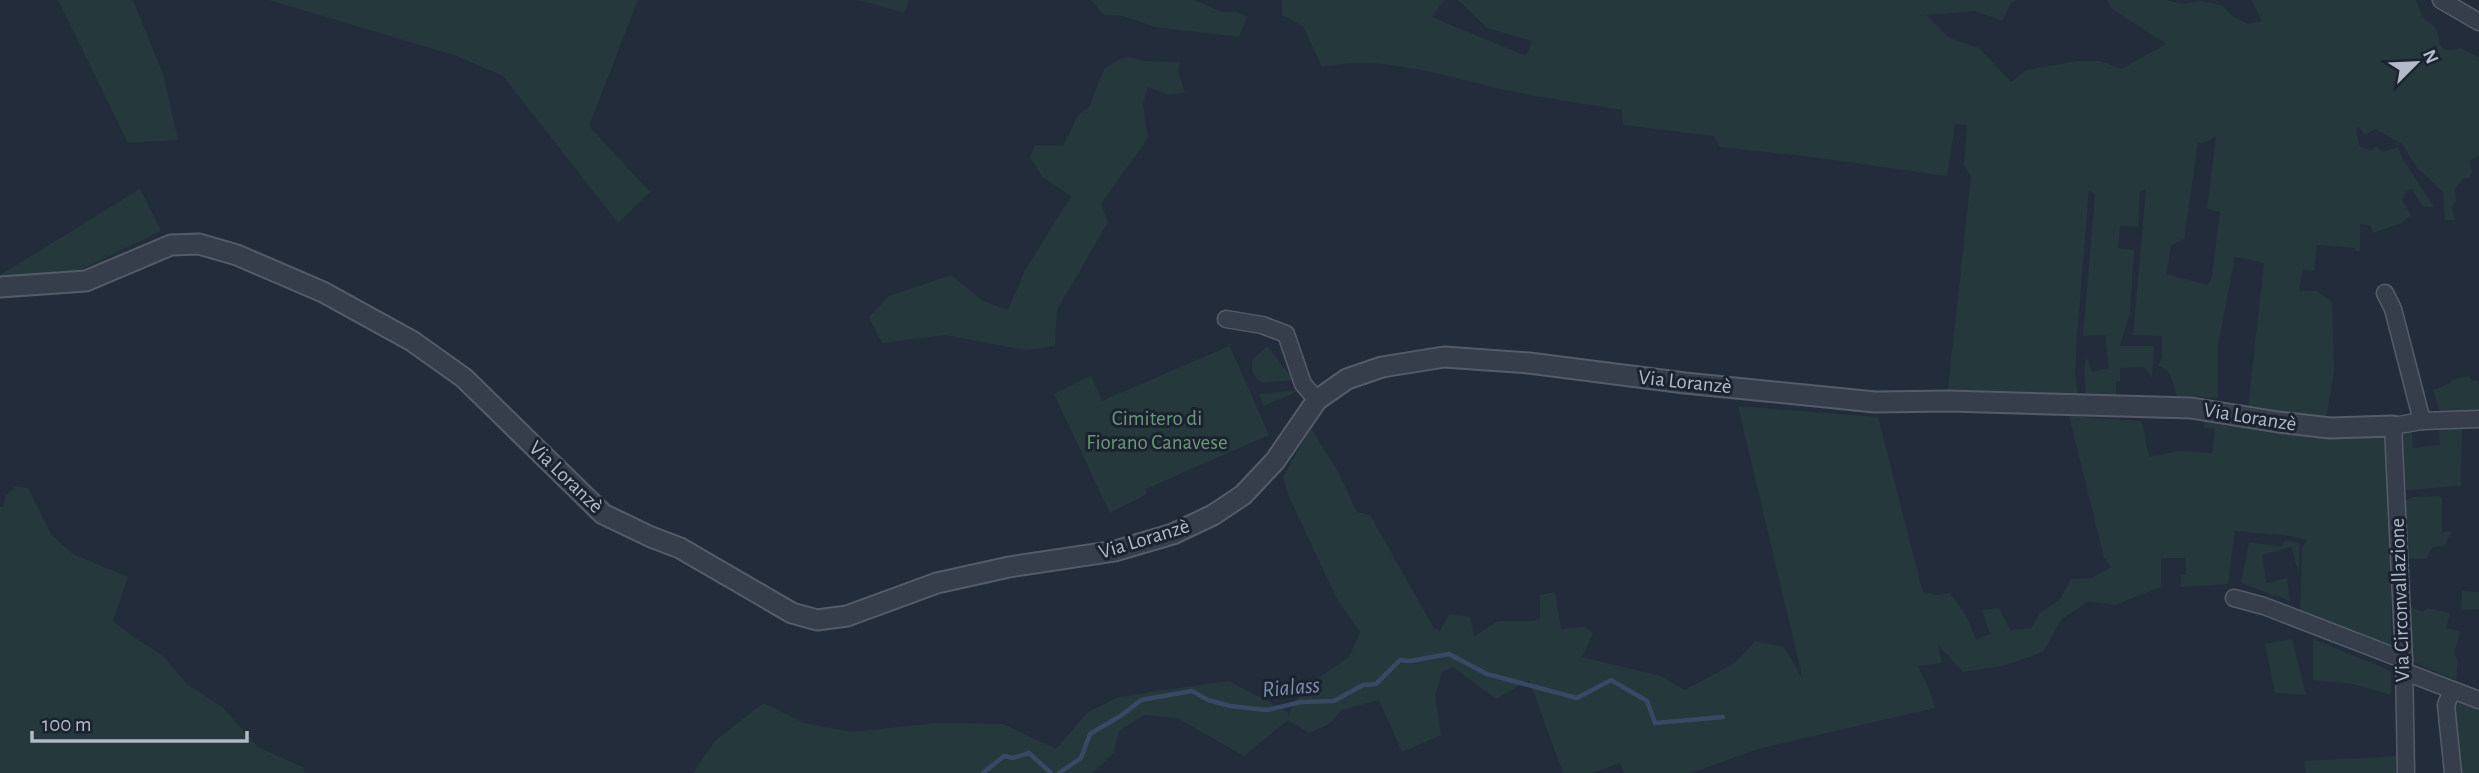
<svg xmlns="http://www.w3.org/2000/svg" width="2479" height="773" font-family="'Alegreya Sans',sans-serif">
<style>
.green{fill:#25383c;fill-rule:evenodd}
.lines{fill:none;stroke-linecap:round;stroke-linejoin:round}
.stream{stroke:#394864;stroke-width:4.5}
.minor-casing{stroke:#555c69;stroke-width:19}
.tertiary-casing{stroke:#555c69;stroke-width:23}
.minor{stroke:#373e4b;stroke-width:16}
.tertiary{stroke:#373e4b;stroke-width:19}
.labels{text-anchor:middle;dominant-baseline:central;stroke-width:6;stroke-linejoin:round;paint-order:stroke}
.street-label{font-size:21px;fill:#b2b9c7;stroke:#1c2330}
.park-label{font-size:21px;fill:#6a9777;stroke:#1c2330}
.water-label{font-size:23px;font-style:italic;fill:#7b8eae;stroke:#1c2330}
</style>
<rect width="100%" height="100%" fill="#232c3b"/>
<g class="green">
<path d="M58,0H133L163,74L178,140L128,143Z"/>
<path d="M269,0H638L589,126L650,192L618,223L503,76L457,56Z"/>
<path d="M859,0H909L904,13Z"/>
<path d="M1091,0H1194L1222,12H1237L1247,17L1239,37L1155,27L1123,16L1104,15Z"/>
<path d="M1282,0H1444L1432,17L1526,56L1532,41L1487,28L1458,0H2016L2012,2L2002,21L1975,11L1926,15L1949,38L1979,48L2011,82L2026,70L2077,61H2101L2121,69L2166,44L2112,9L2107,0H2166L2185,4L2201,1L2223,6L2231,15L2248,24L2262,21L2251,0H2416C2419,7 2421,15 2426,20C2429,23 2433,25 2435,28C2442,40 2435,56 2460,48L2479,57V155L2469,161L2472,171L2469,178H2464L2455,189L2456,201L2452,207L2455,220L2445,221L2443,192L2417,168L2402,144L2375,129L2365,135L2359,127L2356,129L2359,145L2370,151L2376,146L2383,152L2398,147L2403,159L2434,207H2423L2412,189L2408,190L2402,200L2411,215L2402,223L2373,233L2370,225L2360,224V252L2356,251L2355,248L2317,245L2314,271L2303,270L2299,291H2317L2332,302L2334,371L2326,420L2248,409L2264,263L2235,257L2218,345V398L2177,396C2173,384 2172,369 2158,366L2162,357V336L2133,335L2146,189L2140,192L2138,227L2120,226L2118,248L2134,250L2130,314L2120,346H2154L2152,378L2144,367L2120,368V381L2116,382V395H2086L2084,368L2087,357L2092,372L2109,368L2105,335L2083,336L2095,195L2089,190L2077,336L2075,372L2078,394L1948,389L1971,176L1964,165L1967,125L1955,124L1947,176L1821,158L1720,147L1714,136L1623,125L1622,110C1586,104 1550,99 1515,92C1453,80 1386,53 1322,67L1303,26L1282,15ZM2216,136L2207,209L2220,212L2212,276L2208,285L2166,274L2171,245L2184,239L2198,143L2206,142Z"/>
<path d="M1128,57L1144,61L1180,62L1178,72L1185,93L1169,95L1148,87L1143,104L1148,138L1101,204L1108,222L1057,310L1055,346L1024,350L946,335L882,343L869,317L889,296L951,275L983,301L1008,310L1025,270L1071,196L1042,177L1030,157L1035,145L1063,146L1078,115L1089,107L1104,69L1118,60Z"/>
<path d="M140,189L161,231L72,274L0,281V275Z"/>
<path d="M1227,340L1269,435L1146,489L1147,494L1110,513L1054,394L1091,376L1102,401L1229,346Z"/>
<path d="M1267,346L1294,380L1263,383C1253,378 1250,370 1253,359Z"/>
<path d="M2469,376L2472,381L2476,380L2479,384V414L2441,415L2433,390L2451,383V380Z"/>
<path d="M1300,390L1264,406L1259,394Z"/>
<path d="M1738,406L1878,417L1923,592L1937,595L1950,593L1966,615L1976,640L1990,634L1982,610L1999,608L2010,630L2031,628L2040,613L2060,599L2071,579L2091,578L2111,567L2104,558L2069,416L2142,421L2149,457L2179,451L2212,453L2215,428H2204V417L2386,431L2391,535V645L2388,648L2300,618L2302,548L2307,540L2290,536L2235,531L2228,584L2181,587V575H2186L2185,558H2161V587L2115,605L2089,601L2062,619L2043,652L2003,666L1963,672L1938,645L1942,663L1918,666L1930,691L1935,708L1758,749L1691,773H1624L1620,763L1592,773H1563L1529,680L1496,699L1453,667L1442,672L1435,696L1441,735L1402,752L1379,700L1342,710L1328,725L1309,733L1288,720L1244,756L1177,718L1144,715L1119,731L1114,752L1093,773H693L715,741L763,703L804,723L852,732L935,723L1003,724L1056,749L1088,712L1119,697L1165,690L1229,681L1288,712L1289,718L1292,704L1315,680L1349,657L1360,632L1337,599L1289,497L1283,477L1311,428L1337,470L1357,512L1370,515L1434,628L1440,631L1449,614L1470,617L1474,636L1498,621H1531L1540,619V595L1555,592L1561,629L1585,627L1593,633L1582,657L1661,676L1685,690L1736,662L1755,641L1784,647L1803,680Z"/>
<path d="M2462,422L2461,486L2405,490L2402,431L2412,429L2413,448L2440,445L2439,425Z"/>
<path d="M16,486L28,488L51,534L73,554L128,577L113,621L135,638L162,655L187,684L222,707L258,747L302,767L306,773H0V507H3L6,496Z"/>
<path d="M2438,496L2442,497V532L2452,531L2444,546L2433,547L2426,559H2406L2403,509L2406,500L2413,497Z"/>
<path d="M2285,540L2299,543V574L2291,547L2262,555L2266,583L2287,578L2290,601L2241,583L2249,542L2281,547Z"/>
<path d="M2462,591L2479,592V609L2461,610Z"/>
<path d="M2411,607L2423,612L2427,608L2450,613L2446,628L2460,631L2454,654L2458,660L2456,680L2409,660Z"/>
<path d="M2292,639L2306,695L2275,693L2265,644Z"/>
<path d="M2313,639L2391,671V695L2353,684L2313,680Z"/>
<path d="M2452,700L2479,710V773H2455Z"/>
<path d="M2396,756L2397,773H2306L2304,761Z"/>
</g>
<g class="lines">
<g class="stream">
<path d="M983,773L1004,756L1013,758L1029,753L1051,773"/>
<path d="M1059,773L1081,758L1090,734L1122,715L1141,700L1192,691L1208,700L1230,706L1267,710L1301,702L1334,701L1363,685L1376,684L1400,660L1410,661L1449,654L1487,674L1577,698L1611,680L1647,701L1655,723L1723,717"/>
</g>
<g class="minor-casing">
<g id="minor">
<path d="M2441,0L2479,22"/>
<path d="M2385,293L2393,309L2422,421"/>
<path d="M1226,319L1262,325L1286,334L1303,384L1317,400"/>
<path d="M2234,598L2264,606L2404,660"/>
<path d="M2403,671L2479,700"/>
<path d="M2452,690L2446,705L2453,773"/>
<path d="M2406,773L2404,660L2393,426L2422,421L2479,419"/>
</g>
</g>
<g class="tertiary-casing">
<path id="tertiary" d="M0,287L86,281L171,245L199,244L237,255L323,292L412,341L464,378L603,514L651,537L680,548L792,613L817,620L847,616L937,583L1009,567L1115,551L1173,534L1213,515L1243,495L1275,461L1317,400L1347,379L1382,367L1444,357L1529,363L1685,383L1875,402L1950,401L2191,408L2278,422L2330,428L2393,426"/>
</g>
<use href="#minor" class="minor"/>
<use href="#tertiary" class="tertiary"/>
</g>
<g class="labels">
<g class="street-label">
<text transform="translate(1685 382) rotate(6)">Via Loranzè</text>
<text transform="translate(2250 417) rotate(9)">Via Loranzè</text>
<text transform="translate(566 477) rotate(44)">Via Loranzè</text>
<text transform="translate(1144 539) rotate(-17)">Via Loranzè</text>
<text transform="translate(2400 600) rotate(-92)">Via Circonvallazione</text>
</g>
<g class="park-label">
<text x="1157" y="418">Cimitero di<tspan x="1157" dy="24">Fiorano Canavese</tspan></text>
</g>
<g class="water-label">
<text transform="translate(1291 688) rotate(-5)">Rialass</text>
</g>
</g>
<g transform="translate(2416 63) rotate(66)" stroke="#1c2330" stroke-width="5" paint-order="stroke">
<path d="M0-5L12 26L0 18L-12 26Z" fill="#b2b9c7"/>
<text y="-10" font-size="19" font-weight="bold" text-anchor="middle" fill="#b2b9c7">N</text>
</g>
<path d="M32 731v10h215v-10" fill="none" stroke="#b2b9c7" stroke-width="3.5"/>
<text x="42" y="731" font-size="21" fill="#b2b9c7" stroke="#1c2330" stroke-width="5" paint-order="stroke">100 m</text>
</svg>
